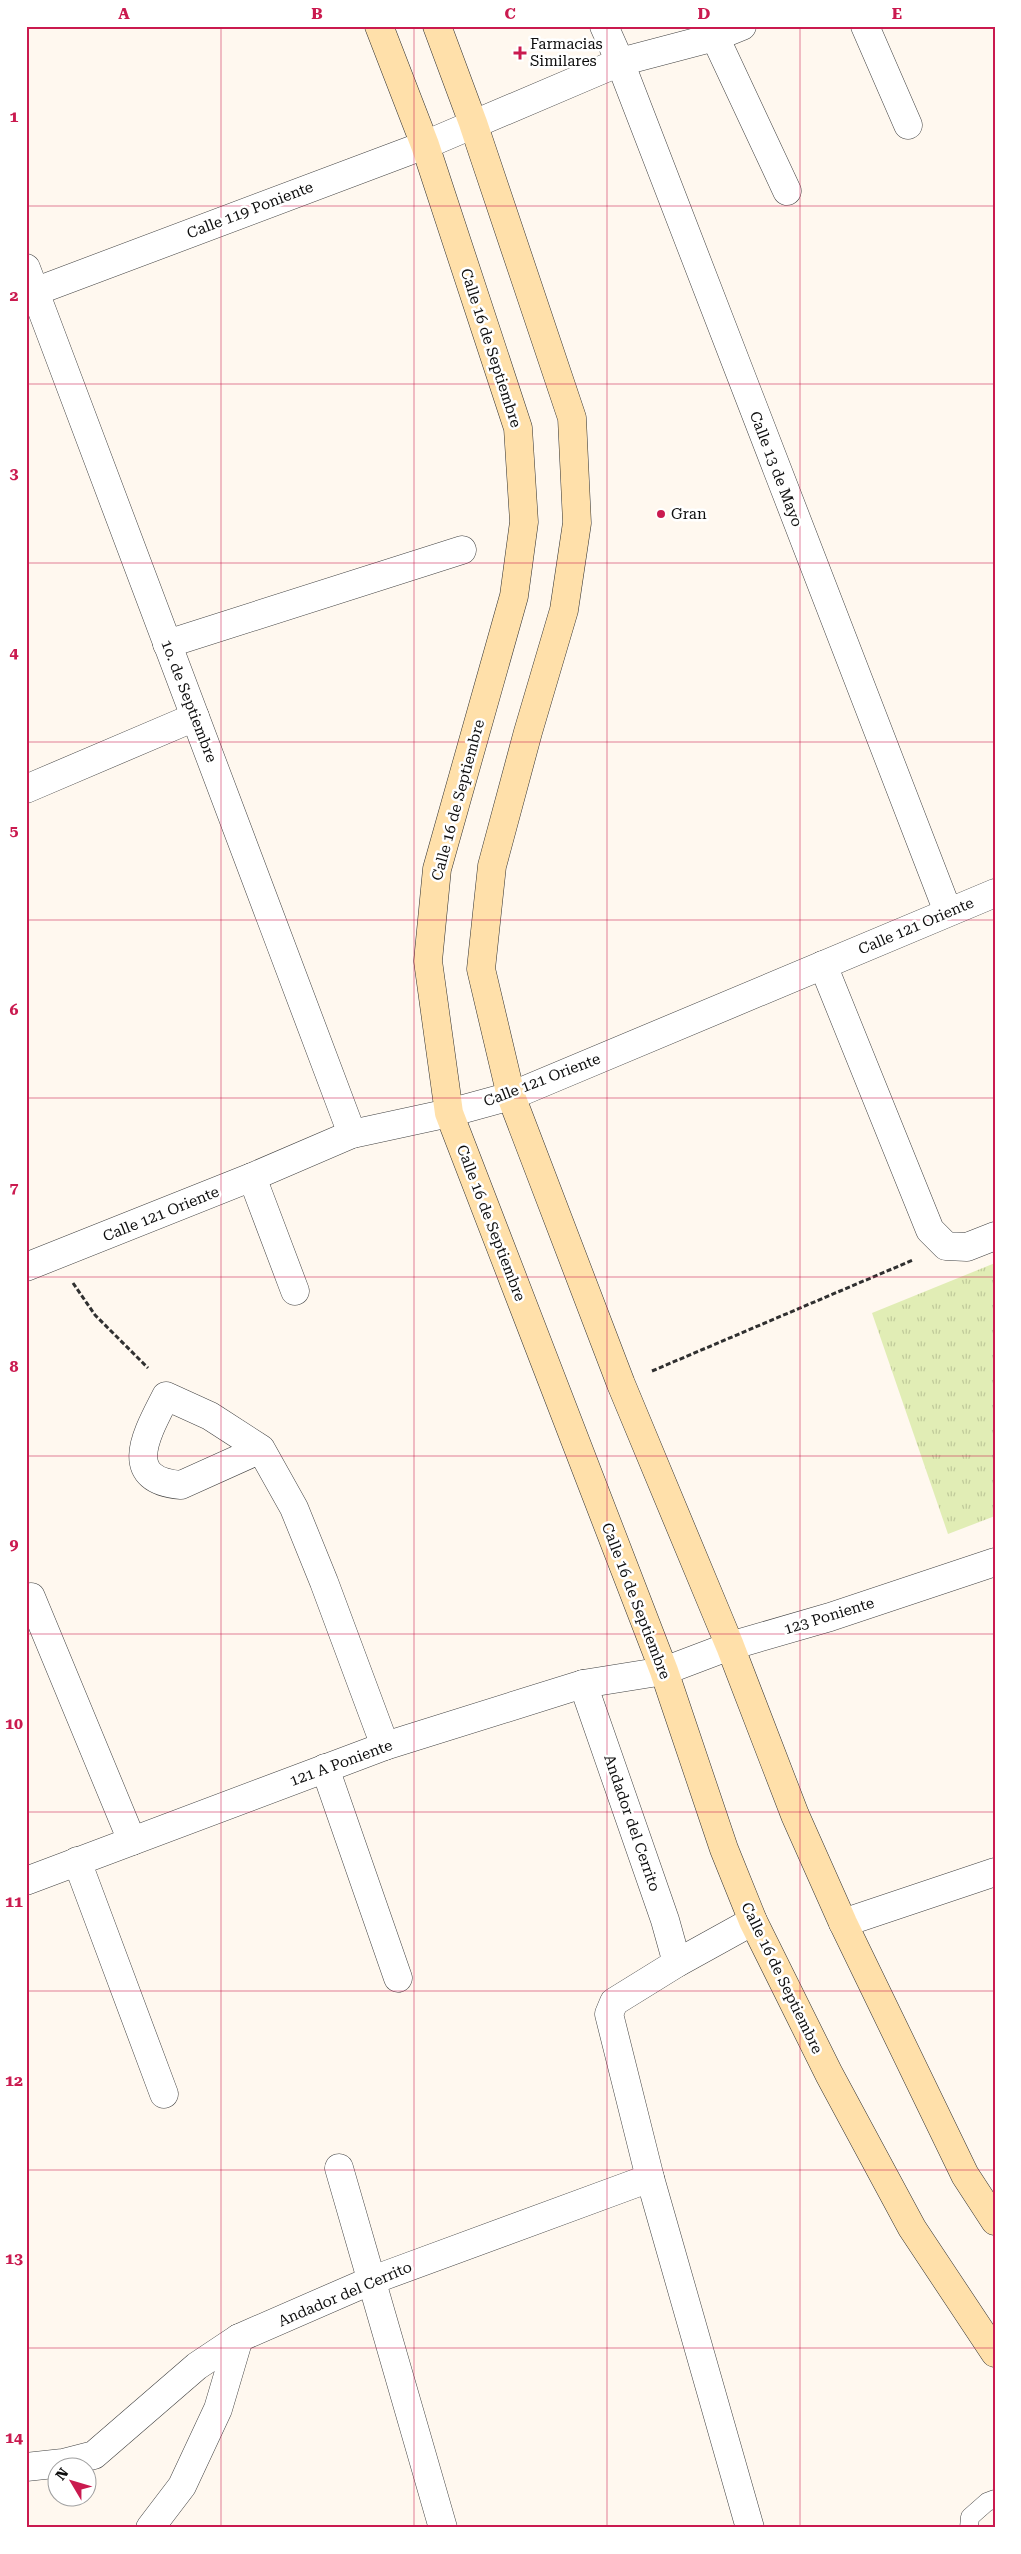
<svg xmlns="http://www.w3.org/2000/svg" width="1021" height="2554" font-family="'Roboto Serif',serif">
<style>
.park{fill:url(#park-tufts)}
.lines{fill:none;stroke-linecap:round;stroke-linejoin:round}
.service-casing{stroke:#414141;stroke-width:19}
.minor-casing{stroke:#414141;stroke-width:29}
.secondary-casing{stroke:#303030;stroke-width:29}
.path{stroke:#303030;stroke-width:3;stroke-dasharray:5 2.5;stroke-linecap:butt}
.service{stroke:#fff;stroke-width:18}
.minor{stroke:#fff;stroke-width:28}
.secondary{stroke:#ffe0aa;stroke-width:28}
.grid{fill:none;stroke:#ca1a4f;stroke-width:1;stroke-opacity:0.55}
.poi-dot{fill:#ca1a4f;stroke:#fff;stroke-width:2}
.labels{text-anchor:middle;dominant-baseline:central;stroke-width:5;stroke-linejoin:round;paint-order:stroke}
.poi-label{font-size:15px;fill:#0e0e0e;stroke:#fff;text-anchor:start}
.street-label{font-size:15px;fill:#0e0e0e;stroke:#fff}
.neatline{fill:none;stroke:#ca1a4f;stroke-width:2}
.grid-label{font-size:16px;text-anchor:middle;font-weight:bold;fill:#ca1a4f}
</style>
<defs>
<pattern id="park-tufts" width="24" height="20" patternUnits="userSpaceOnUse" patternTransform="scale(1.25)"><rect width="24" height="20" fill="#e1edb5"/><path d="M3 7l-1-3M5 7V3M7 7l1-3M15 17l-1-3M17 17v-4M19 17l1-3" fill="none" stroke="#c0ca9a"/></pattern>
</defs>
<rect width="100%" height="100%" fill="#fff8ef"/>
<path class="park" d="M995,1263V1516L948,1534L872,1313Z"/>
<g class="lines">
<g class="service-casing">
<path id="service" d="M969,2528L970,2517L987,2502L995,2499"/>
</g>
<g class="minor-casing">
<g id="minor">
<path d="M604,26L620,62L948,912"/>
<path d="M865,26L908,125"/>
<path d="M715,37L787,191"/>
<path d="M26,268L352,1134"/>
<path d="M26,295L425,145L620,62L715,37L742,26"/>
<path d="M167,644L462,550"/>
<path d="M26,789L195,717"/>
<path d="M823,965L930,1230L946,1246L967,1247L995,1236"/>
<path d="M252,1177L295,1291"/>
<path d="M26,1267L252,1177L352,1134L449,1113L511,1096L995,893"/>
<path d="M261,1449L181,1485C118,1480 149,1430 166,1396L210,1416L261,1449L294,1508L324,1582L385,1746"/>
<path d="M31,1597L132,1841"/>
<path d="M583,1684L665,1920L677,1963"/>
<path d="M325,1768L398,1978"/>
<path d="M77,1861L164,2094"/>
<path d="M26,1881L385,1746L583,1684L664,1671L730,1646L830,1617L995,1562"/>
<path d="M843,1923L995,1872"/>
<path d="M339,2168L443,2528"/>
<path d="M26,2467L63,2463L94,2455L197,2366L239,2338L370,2281L650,2178"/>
<path d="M150,2528L182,2486L218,2409L239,2338"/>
<path d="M750,2528L650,2178L609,2014L614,2002L677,1963L753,1921"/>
</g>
</g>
<g class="secondary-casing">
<g id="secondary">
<path d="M379,26L425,145L518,428L524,522L514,596L437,869L428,961L449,1113L664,1671L724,1849L753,1921L829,2074L912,2228L995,2353"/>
<path d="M437,26L473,123L572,418L577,523L564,610L528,732L492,866L481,969L511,1096L621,1384L730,1646L795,1815L843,1923L965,2175L995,2221"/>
</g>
</g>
<g class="path">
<path d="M73,1283L95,1315L148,1368"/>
<path d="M652,1371L913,1260"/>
</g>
<use href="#service" class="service"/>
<use href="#minor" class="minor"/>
<use href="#secondary" class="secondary"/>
</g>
<path class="grid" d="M221,26V2528M414,26V2528M607,26V2528M800,26V2528M26,206H995M26,384H995M26,563H995M26,742H995M26,920H995M26,1098H995M26,1277H995M26,1456H995M26,1634H995M26,1812H995M26,1991H995M26,2170H995M26,2348H995"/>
<g class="poi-dot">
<path d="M517.5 45.5h5v5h5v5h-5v5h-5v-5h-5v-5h5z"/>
<circle cx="661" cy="514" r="5"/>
</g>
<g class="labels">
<g class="poi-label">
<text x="530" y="44">Farmacias<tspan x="530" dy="17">Similares</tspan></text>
<text x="671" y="514">Gran</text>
</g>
<g class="street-label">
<text transform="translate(250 210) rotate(-21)">Calle 119 Poniente</text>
<text transform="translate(491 348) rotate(72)">Calle 16 de Septiembre</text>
<text transform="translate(776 469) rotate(69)">Calle 13 de Mayo</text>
<text transform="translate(189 701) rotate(69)">1o. de Septiembre</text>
<text transform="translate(458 800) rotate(-75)">Calle 16 de Septiembre</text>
<text transform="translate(916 926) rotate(-23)">Calle 121 Oriente</text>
<text transform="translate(542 1080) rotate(-21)">Calle 121 Oriente</text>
<text transform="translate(161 1214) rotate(-22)">Calle 121 Oriente</text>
<text transform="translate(491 1223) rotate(69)">Calle 16 de Septiembre</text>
<text transform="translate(636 1601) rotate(69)">Calle 16 de Septiembre</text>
<text transform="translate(829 1616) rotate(-17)">123 Poniente</text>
<text transform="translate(341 1763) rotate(-20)">121 A Poniente</text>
<text transform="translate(632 1823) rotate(71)">Andador del Cerrito</text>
<text transform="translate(782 1978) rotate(64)">Calle 16 de Septiembre</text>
<text transform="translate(345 2294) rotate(-23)">Andador del Cerrito</text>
</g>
</g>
<rect width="1021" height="2554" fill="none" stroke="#ffffff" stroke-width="55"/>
<g transform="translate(72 2482) rotate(308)"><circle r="24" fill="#ffffff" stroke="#9f9f9f"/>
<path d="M0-4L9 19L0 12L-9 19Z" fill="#ca1a4f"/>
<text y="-8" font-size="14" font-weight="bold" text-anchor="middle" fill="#0e0e0e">N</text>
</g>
<rect x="28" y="28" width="966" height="2498" class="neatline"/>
<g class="grid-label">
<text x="124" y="19">A</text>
<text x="317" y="19">B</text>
<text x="510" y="19">C</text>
<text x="704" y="19">D</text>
<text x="897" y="19">E</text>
<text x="14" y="122">1</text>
<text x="14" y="301">2</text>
<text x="14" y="479">3</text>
<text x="14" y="658">4</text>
<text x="14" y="836">5</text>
<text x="14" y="1015">6</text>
<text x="14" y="1193">7</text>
<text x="14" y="1372">8</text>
<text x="14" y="1550">9</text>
<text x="14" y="1729">10</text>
<text x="14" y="1907">11</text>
<text x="14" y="2086">12</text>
<text x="14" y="2264">13</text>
<text x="14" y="2443">14</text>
</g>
</svg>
